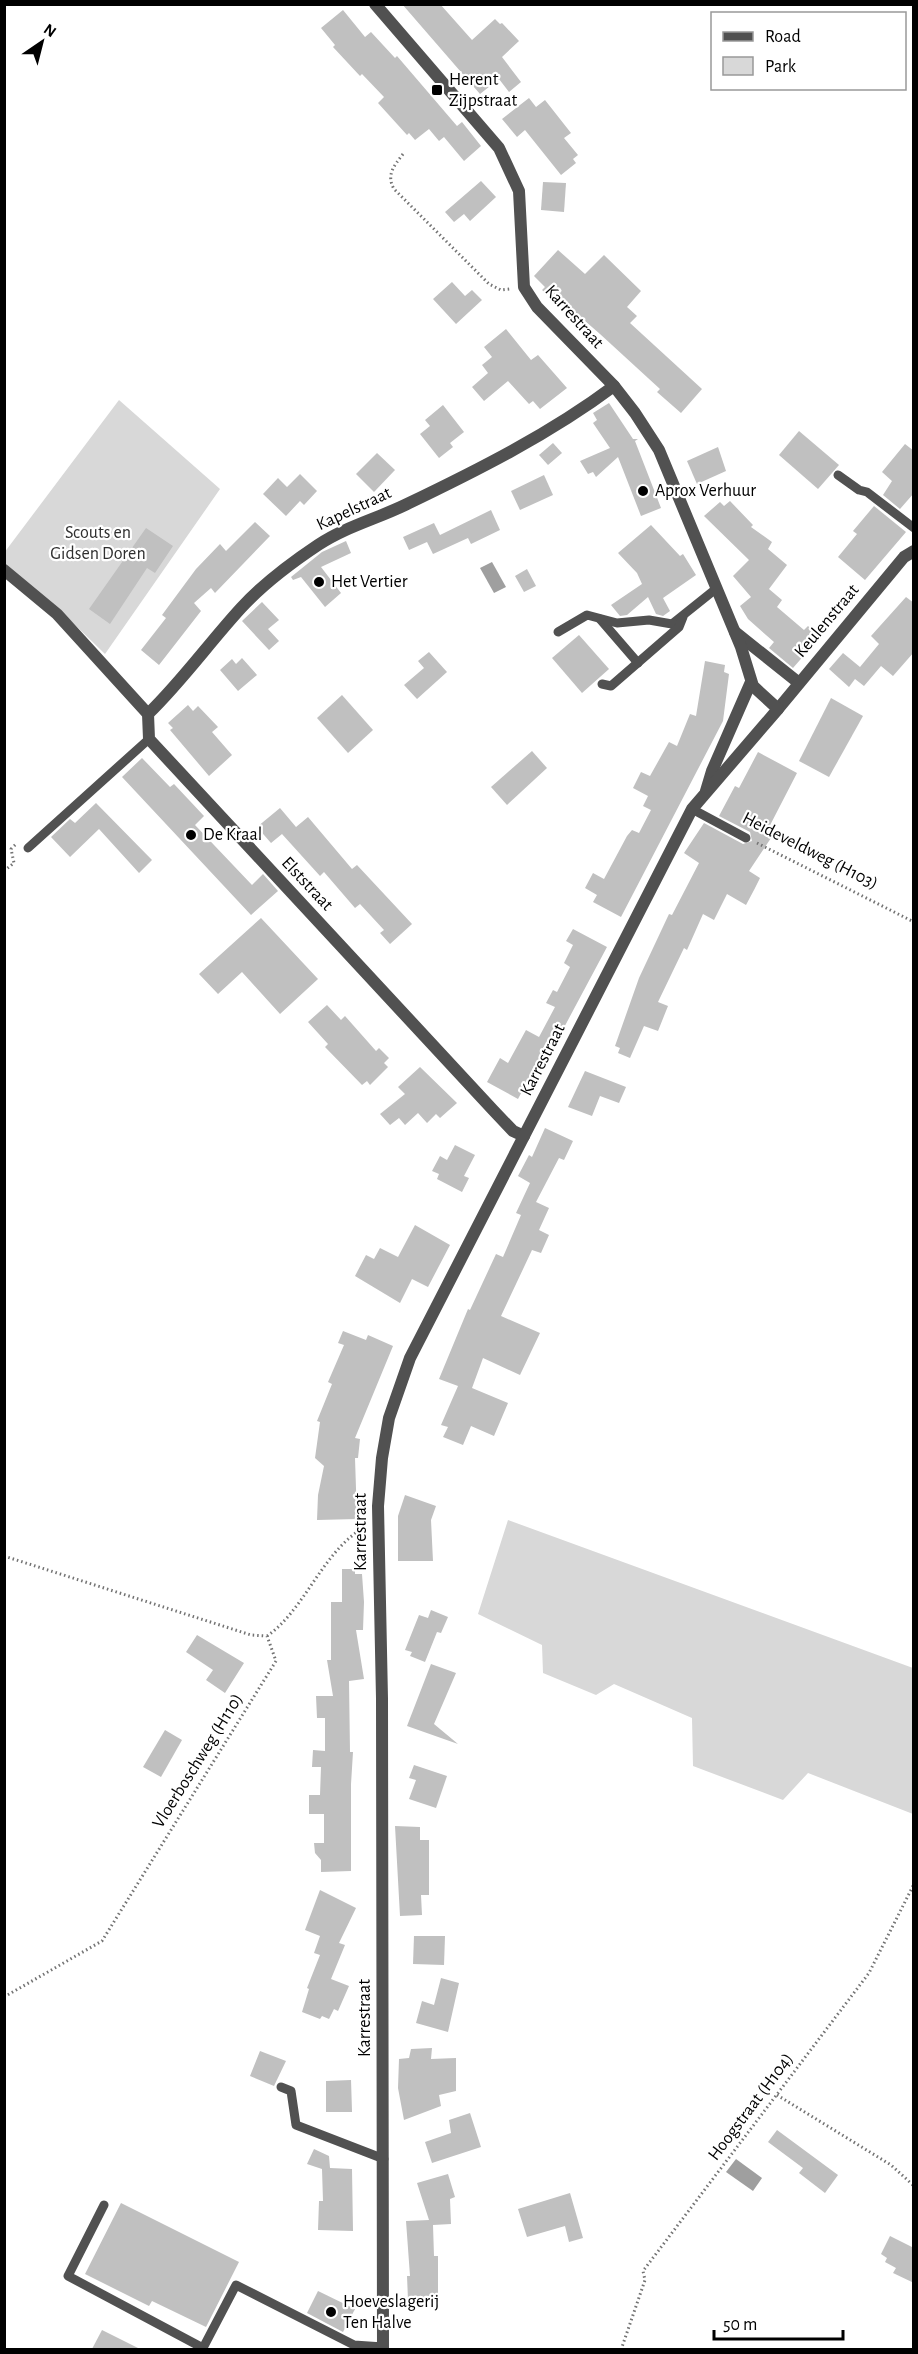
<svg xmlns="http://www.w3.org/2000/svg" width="918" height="2354" font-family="'Alegreya Sans',sans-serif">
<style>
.green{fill:#d8d8d8}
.water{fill:#9f9f9f}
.building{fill:#c0c0c0}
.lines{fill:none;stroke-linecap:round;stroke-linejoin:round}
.path{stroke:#737373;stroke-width:3;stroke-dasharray:1.5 3;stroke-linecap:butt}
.service{stroke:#515151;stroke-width:9}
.pedestrian{stroke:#515151;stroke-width:12}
.minor{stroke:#515151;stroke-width:12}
.tertiary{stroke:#515151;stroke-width:12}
.poi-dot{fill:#000;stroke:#fff;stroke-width:2}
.labels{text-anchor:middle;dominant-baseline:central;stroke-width:4.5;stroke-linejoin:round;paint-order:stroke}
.poi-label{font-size:18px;fill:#000;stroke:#fff;text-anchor:start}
.street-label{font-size:18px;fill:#000;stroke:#fff}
.park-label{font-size:18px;fill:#2f2f2f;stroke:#fff}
</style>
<rect width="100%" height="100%" fill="#fff"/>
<g class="green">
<path d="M119,400L220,489L105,654L69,619L5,564L4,553Z"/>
<path d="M508,1520L913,1668V1814L808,1773L783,1800L693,1766L692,1718L614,1684L596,1695L543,1673L542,1645L478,1614Z"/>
</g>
<g class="water">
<path d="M492,562L506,587L494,593L480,568Z"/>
<path d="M736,2159L762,2178L753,2191L726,2172Z"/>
</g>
<g class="building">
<path d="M402,4H440L472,40L495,19L500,24L502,23L519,41L502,57L521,82L509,92L499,79L480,94Z"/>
<path d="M343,10L365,37L371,32L395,58L397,56L457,126L462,122L481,146L464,161L444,137L439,141L429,129L415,140L409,133L407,135L378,103L384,97L362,74L360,76L333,47L335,45L321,28Z"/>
<path d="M529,98L536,107L545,100L571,133L564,138L578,155L573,159L576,163L561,175L525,130L517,137L502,119Z"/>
<path d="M481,181L496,197L470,221L464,214L454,222L445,212Z"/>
<path d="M543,182L566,183L564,212L541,210Z"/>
<path d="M558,250L585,274L604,255L641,291L627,307L637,316L630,323L702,389L681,413L657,392L660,389L600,334L562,301L559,304L542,290L545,287L534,276Z"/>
<path d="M452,282L465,296L472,290L482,300L456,324L433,299Z"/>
<path d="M506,329L531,360L538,355L567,388L540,409L533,401L529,404L508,381L484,401L472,387L488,373L482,365L492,357L484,347Z"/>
<path d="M609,403L633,439H638L635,441L661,508L641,516L618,457L596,477L593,472L588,474L580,461L610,448L593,423L597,420L593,413Z"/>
<path d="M443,405L464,432L450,443L453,447L439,458L420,434L430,426L425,420Z"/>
<path d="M799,431L839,465L818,489L779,455Z"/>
<path d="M553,443L562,453L548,465L539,455Z"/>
<path d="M905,444L914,451V493L900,509L883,495L892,481L882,472Z"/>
<path d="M718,447L726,471L697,484L687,461Z"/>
<path d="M377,453L395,470L374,492L356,474Z"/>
<path d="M300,474L317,491L304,505L300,501L286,516L263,494L278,478L287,487Z"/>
<path d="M544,475L553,495L520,510L511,491Z"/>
<path d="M730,501L753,525L751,527L772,542L768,549L787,565L769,589L782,600L777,607L804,630L808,626L820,637L793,668L769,648L774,642L748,619L740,606L751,597L733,576L749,560L704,516L720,502L724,506Z"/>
<path d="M874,506L906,532L865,580L838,557L857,534L853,531Z"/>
<path d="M491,510L500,530L471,544L468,538L433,554L427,542L409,550L403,537L434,523L440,535Z"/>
<path d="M255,522L270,536L215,593L211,588L194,603L201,611L159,665L141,650L166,618L162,615L196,569L220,544L226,551Z"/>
<path d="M651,525L680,556L683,554L696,575L663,598L670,611L663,616L656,614L648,597L627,615L620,616L611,605L642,584L637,573L618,553Z"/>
<path d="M146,528L173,546L155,573L147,568L110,624L89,609Z"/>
<path d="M346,541L351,553L321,567L341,593L325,607L301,577L293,580L291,577L322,552Z"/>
<path d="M527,569L536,586L524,592L515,576Z"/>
<path d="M906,597L914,603V652L893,676L881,666L864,686L855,679L849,687L829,669L843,653L860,667L879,644L871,636Z"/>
<path d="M262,602L279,620L268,629L279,641L269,650L242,621Z"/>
<path d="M579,635L609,669L582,693L552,658Z"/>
<path d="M429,652L447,672L417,699L404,685L424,668L418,661Z"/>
<path d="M242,658L257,675L238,691L220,670L232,659L236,664Z"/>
<path d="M705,661L725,665L724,672L729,674L723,721L621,917L593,902L597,895L585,888L593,873L604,879L627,836L632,830L639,833L651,810L643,806L648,796L633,788L641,772L650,776L669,742L677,746L690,714L696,716Z"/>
<path d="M342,695L373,730L348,753L317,718Z"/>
<path d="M831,698L863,716L829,777L799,761Z"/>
<path d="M188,705L193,711L198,706L218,727L212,732L232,755L209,776L170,730L173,728L168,723Z"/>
<path d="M532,751L547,768L507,805L491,787Z"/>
<path d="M758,752L797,773L765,835L771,838L749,871L760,878L754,890L746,905L727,894L714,920L703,914L687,950L684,948L658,1002L668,1006L658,1031L644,1026L630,1058L618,1053L620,1048L615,1046L639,978L669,914L672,915L699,863L684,853L704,823L743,844L752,841L750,832L719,816L735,786L739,788Z"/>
<path d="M142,758L170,787L174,784L204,816L195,825L252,885L263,874L278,891L251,915L122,777Z"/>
<path d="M96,803L152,860L139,873L99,829L70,857L51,837L70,819L75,823Z"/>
<path d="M280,808L296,827L308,817L352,869L357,865L412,924L390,944L380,933L384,930L360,904L355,908L324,872L320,876L282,834L271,843L257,827Z"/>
<path d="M261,918L318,979L280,1014L242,972L218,994L199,974Z"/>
<path d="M573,929L607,947L544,1065L538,1061L518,1099L487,1082L500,1058L508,1063L526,1030L539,1037L555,1007L546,1003L553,990L557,992L570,967L564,963L573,945L566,941Z"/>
<path d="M327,1005L341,1020L345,1016L376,1051L379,1048L389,1058L384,1063L388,1067L370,1085L367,1081L362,1085L325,1047L328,1044L308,1022Z"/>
<path d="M420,1067L457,1103L440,1118L436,1114L427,1123L418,1113L405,1125L399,1118L390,1125L380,1114L405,1094L398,1087Z"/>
<path d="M585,1071L626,1087L619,1103L600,1096L592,1116L568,1107Z"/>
<path d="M545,1128L573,1141L564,1160L559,1158L536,1202L549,1208L539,1230L549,1235L541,1253L532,1250L501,1316L540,1333L520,1375L483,1358L472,1388L508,1403L494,1436L471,1426L463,1445L443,1437L448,1427L441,1425L458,1386L439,1379L468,1309L470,1310L496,1254L503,1257L521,1215L516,1213L530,1183L518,1176L529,1155L532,1157Z"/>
<path d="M455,1145L475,1155L464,1176L469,1178L462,1192L437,1179L439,1174L432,1171L440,1156L447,1160Z"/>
<path d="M415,1225L450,1245L428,1287L412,1279L400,1303L355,1276L366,1255L374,1259L380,1248L398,1257Z"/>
<path d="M343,1331L366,1340L368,1335L393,1346L355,1438L360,1439L358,1458H355L357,1519L317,1520L318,1495L324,1466L315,1458L320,1422L317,1421L332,1384L328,1382L344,1345L338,1343Z"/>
<path d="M405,1495L436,1506L431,1520L433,1561H398V1516Z"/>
<path d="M342,1569H355V1574H362L364,1602L363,1630H356L364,1679L349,1681L350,1752H353L351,1784V1871L321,1872V1860L315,1853L314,1843H324V1814H309V1795H320L321,1767H312L313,1750L325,1751V1718H317L316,1696H333L327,1660H331V1602H342Z"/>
<path d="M431,1610L448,1617L441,1633L437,1632L425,1662L410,1656L412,1652L405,1650L419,1615L428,1618Z"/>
<path d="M197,1635L244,1663L225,1693L206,1680L213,1670L186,1652Z"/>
<path d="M431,1664L456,1673L434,1724L458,1744L407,1726Z"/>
<path d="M165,1730L182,1740L161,1777L143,1767Z"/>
<path d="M414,1765L447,1776L436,1808L409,1799L416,1780L409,1778Z"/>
<path d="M395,1826L420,1827V1840H429V1895H421L422,1915L400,1916Z"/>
<path d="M320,1890L356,1908L339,1943L345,1945L331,1979L349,1986L338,2011L334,2009L329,2019L322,2016L320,2019L302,2012L309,1989L307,1988L320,1955L314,1953L320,1936L305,1930Z"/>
<path d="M414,1936H445L444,1965L413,1964Z"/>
<path d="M441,1978L459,1983L448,2032L416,2023L422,2001L434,2005Z"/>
<path d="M432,2048L431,2059L456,2058V2091L439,2095L441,2106L404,2120L398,2088L399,2059L409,2058L411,2049Z"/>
<path d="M260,2051L286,2061L274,2086L250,2076Z"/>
<path d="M351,2080L352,2112H326V2081Z"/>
<path d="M470,2113L481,2147L432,2163L425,2142L451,2133L449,2120Z"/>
<path d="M777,2130L838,2175L825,2193L799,2173L803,2168L768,2142Z"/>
<path d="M314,2149L329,2156L330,2168L352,2169L353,2231L318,2230L319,2201H323L322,2169L307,2164Z"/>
<path d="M448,2174L455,2197L450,2199L451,2224L433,2225L434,2256H438V2299L408,2300L407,2276H410L406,2221L429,2220L417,2183Z"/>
<path d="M570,2193L583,2238L569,2242L565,2226L527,2237L518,2209Z"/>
<path d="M121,2203L239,2262L206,2327L152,2301L149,2306L85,2274Z"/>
<path d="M890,2236L914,2248V2283L893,2273L896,2268L885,2262L887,2258L881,2254Z"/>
<path d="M318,2291L355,2309L343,2332L307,2313Z"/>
<path d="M102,2330L140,2349H92Z"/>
</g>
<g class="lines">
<g class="path">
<path d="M403,154C394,166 386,175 394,189L489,284L501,290L510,289"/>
<path d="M757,843L914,922"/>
<path d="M4,871L14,863L11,849L16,844"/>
<path d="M4,1556L251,1635L266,1636"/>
<path d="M267,1636C305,1610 323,1550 365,1527"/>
<path d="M4,1997L102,1941L276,1661L267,1636"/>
<path d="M777,2095L891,2165L914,2186"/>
<path d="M621,2350L645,2280L643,2271L869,1973L914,1884"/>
</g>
<g class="service">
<path d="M838,475L859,490L867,492L914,528"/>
<path d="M600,619L638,663"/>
<path d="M558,632L587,615L617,623L649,620L672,624L717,588"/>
<path d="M602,684L611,686L679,627L683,617"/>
<path d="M692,809L746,838"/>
<path d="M28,848L149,739"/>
<path d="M281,2087L291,2091L296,2125L384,2159"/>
<path d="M104,2205L68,2276L203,2348L236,2285L354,2345L383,2347"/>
</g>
<g class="pedestrian">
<path d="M735,632L799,683"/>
<path d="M706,791L712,771L751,682"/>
</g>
<g class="minor">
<path d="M4,570L57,614L148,714L149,739L493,1110L513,1131L524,1136"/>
<path d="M778,709L904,557L914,551"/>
<path d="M148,714C182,681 209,643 241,608C263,584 291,563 318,545C345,527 376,519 405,505C476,471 550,434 614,386"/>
</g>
<path class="tertiary" d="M375,4L499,148L519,191L524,287L537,307L614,386L635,413L659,450L741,647L753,686L778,709L692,809L410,1358L389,1418L382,1458L378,1506L382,1698L383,2350"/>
</g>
<g class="poi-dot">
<rect x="431" y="84" width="12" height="12" rx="3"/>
<circle cx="643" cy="491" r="6"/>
<circle cx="319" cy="582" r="6"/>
<circle cx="191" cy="835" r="6"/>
<circle cx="331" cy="2312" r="6"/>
</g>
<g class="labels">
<g class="poi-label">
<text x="449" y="80">Herent<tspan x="449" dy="21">Zijpstraat</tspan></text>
<text x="655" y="491">Aprox Verhuur</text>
<text x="331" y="582">Het Vertier</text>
<text x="203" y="835">De Kraal</text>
<text x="343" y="2302">Hoeveslagerij<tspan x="343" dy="21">Ten Halve</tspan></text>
</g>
<g class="street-label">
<text transform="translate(574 317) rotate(48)">Karrestraat</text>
<text transform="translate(354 509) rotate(-25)">Kapelstraat</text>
<text transform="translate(827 621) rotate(-50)">Keulenstraat</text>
<text transform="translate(810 851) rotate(27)">Heideveldweg (H103)</text>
<text transform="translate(307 884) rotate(47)">Elststraat</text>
<text transform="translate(543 1060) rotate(-63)">Karrestraat</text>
<text transform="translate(361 1532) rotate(-90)">Karrestraat</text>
<text transform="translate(198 1761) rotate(-58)">Vloerboschweg (H110)</text>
<text transform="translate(365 2018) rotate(-90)">Karrestraat</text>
<text transform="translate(751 2107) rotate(-53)">Hoogstraat (H104)</text>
</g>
<g class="park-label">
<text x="98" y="533">Scouts en<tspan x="98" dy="21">Gidsen Doren</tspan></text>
</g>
</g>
<rect width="918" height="2354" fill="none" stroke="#000000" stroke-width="12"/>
<rect x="711" y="12" width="195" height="78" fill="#ffffff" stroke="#999999" stroke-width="1.5"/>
<rect x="723" y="32" width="30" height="9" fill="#515151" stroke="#999999" stroke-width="1.5"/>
<text x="765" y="42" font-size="18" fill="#000000">Road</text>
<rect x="723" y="57" width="30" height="18" fill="#d8d8d8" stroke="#999999" stroke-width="1.5"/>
<text x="765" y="72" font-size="18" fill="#000000">Park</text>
<g transform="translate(42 42) rotate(35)" stroke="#ffffff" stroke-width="4.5" paint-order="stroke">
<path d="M0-4.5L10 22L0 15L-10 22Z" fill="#000000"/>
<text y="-9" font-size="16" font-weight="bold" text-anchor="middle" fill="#000000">N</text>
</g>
<path d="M714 2330v9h129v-9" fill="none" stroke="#000000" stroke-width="3"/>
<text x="723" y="2330" font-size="18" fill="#000000" stroke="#ffffff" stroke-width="4.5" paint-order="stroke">50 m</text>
</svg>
